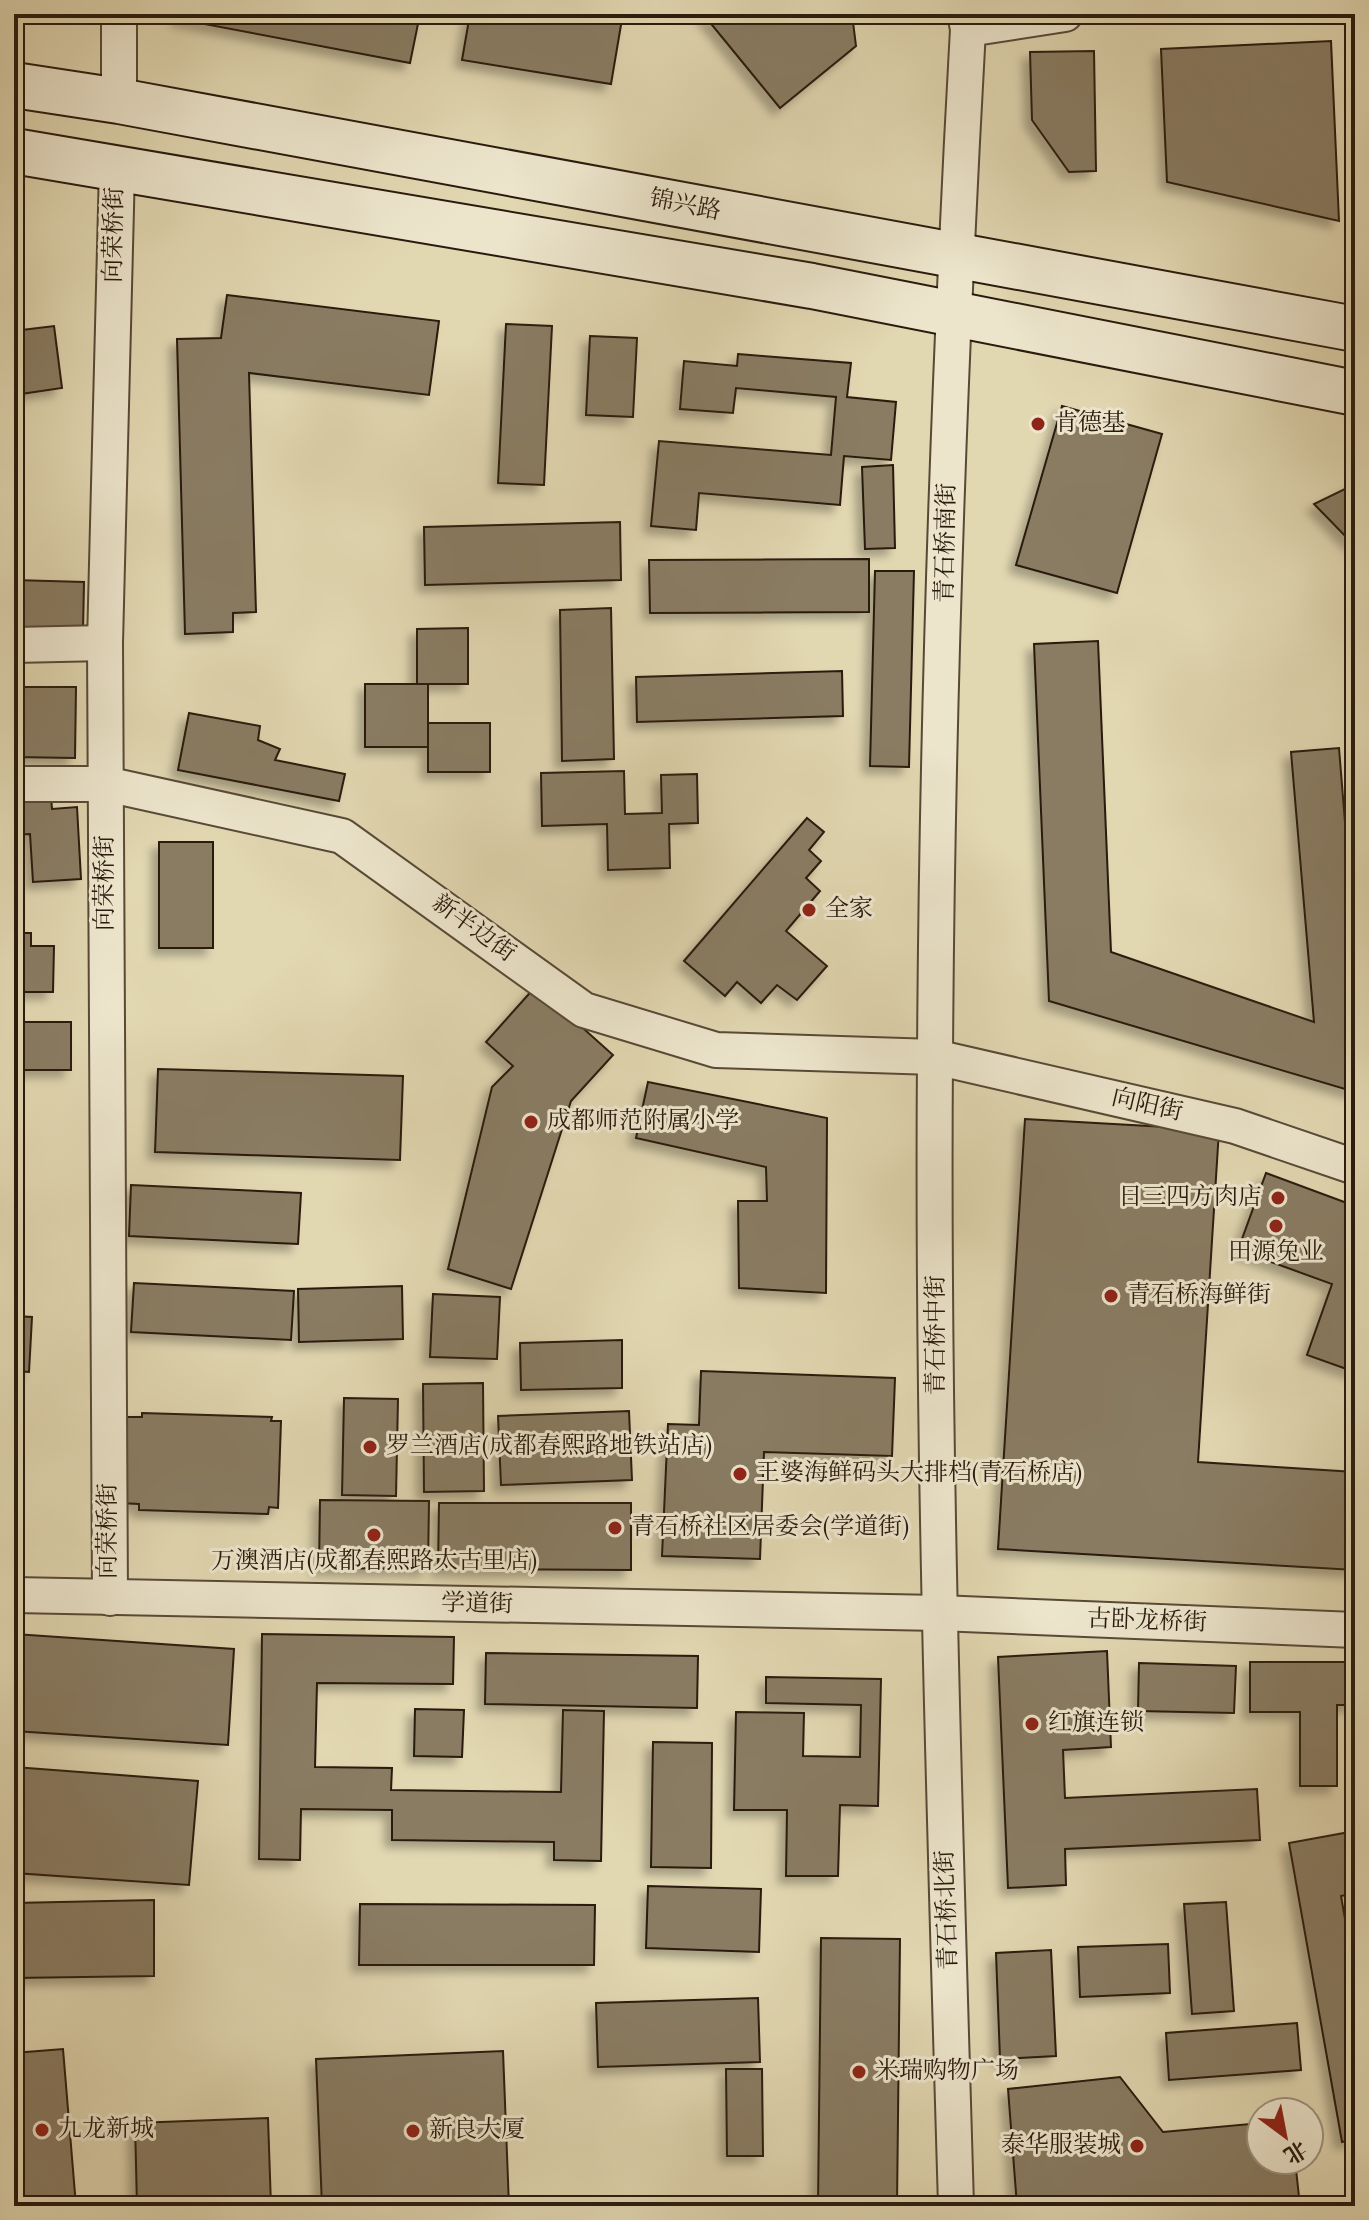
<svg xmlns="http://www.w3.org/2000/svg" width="1369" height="2220" font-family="Vollkorn,'Noto Serif SC',serif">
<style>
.building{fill:#897c63;stroke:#2a1a0e;stroke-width:2;filter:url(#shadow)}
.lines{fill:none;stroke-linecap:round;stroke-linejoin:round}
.minor-casing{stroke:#584937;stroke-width:38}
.secondary-casing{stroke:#2a1a0e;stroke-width:48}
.minor{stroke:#ece5cc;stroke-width:34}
.secondary{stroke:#ece5cc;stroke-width:44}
.poi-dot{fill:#8f2418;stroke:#ece5cc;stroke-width:3}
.labels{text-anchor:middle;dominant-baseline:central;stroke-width:6;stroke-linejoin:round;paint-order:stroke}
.street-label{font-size:24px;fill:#2a1a0e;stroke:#ece5cc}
.poi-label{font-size:24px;fill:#2a1a0e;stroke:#ece5cc;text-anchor:start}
</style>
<defs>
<filter id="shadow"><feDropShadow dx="-7" dy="7" stdDeviation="4" flood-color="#0004"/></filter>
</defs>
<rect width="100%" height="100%" fill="#e1d7b1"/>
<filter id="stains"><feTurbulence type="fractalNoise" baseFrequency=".0025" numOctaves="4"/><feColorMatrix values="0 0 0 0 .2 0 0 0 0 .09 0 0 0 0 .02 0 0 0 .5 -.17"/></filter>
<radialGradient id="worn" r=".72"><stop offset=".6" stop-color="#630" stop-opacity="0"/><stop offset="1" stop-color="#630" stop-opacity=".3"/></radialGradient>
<g class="building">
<path d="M179,14H420L410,63L178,19Z"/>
<path d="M470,14H590L622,19L611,84L462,60Z"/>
<path d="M703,14H852L856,46L780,108Z"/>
<path d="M1331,41L1339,221L1167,182L1161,49Z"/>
<path d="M1094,51L1096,171L1069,172L1032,120L1030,52Z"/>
<path d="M227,295L439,321L429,395L249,373L256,612L233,613V632L185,634L177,339L221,338Z"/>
<path d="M506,324L552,326L544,485L498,483Z"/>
<path d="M54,326L62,388L14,395V331Z"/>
<path d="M590,336L637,338L633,417L586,415Z"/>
<path d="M738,354L851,363L847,397L896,402L891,460L844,456L840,505L699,493L696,530L651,526L659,441L831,455L836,397L736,388L733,413L680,409L684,361L737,366Z"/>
<path d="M1062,406L1162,434L1117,593L1016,565Z"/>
<path d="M14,437L24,571L14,572Z"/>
<path d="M893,465L895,548L865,549L862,467Z"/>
<path d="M1355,484V546L1314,504Z"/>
<path d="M620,522L621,580L425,585L424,527Z"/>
<path d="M869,559V612L650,613L649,560Z"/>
<path d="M875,571H914L909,767L870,766Z"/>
<path d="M14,580L84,582L83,631L14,629Z"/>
<path d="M611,608L614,759L562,761L560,610Z"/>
<path d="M468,628V684H417V629Z"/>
<path d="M1098,641L1111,952L1314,1022L1291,752L1339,748L1355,946V1092L1049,1001L1034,644Z"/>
<path d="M842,671L843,716L637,722L636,677Z"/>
<rect x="365" y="684" width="63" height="63"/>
<path d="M14,687H76L75,758L14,757Z"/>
<path d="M189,713L260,726L258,740L280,749L275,760L345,774L339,801L178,770Z"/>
<rect x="428" y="723" width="62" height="49"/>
<path d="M624,771L625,814L662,813L661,775L697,774L698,823L669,824L670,868L608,870L607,824L542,826L541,773Z"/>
<path d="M51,797L52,809L77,807L81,879L33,882L30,834L14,835V799Z"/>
<path d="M807,818L824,832L809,850L821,861L806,878L820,891L786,931L827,966L797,1000L777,985L761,1003L737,982L725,996L684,961Z"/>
<rect x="159" y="842" width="54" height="106"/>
<path d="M14,933H31V946H54L53,992H14Z"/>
<path d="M536,986L613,1055L571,1101L511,1289L448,1269L492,1087L513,1066L486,1042Z"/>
<rect x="14" y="1022" width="57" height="48"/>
<path d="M158,1069L403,1076L400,1160L155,1152Z"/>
<path d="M648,1082L827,1118L826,1293L739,1288L738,1201H767L766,1167L636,1138Z"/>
<path d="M1025,1119L1219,1130L1198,1462L1355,1472V1570L998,1549Z"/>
<path d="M1266,1173L1355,1206V1372L1307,1355L1332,1284L1238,1250Z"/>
<path d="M131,1185L301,1193L298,1244L129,1236Z"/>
<path d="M134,1283L294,1291L291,1340L131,1332Z"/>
<path d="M402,1286L403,1339L299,1342L298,1289Z"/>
<path d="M433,1294L500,1297L497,1359L430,1357Z"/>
<path d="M14,1316L32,1317L29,1372L14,1371Z"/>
<path d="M622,1340V1388L521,1390L520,1343Z"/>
<path d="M701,1371L895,1378L892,1456L764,1452L760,1559L662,1556L668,1424L699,1425Z"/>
<path d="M483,1383L484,1491L424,1492L423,1384Z"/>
<path d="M344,1398L398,1399L396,1496L342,1495Z"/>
<path d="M629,1411L632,1480L501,1485L498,1416Z"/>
<path d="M142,1413L272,1417L271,1421H281L278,1508L269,1507L268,1514L139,1510V1504L120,1503L123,1417H142Z"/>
<path d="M320,1500L429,1501L428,1569L319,1568Z"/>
<path d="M439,1503H631V1570L438,1569Z"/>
<path d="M14,1634L234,1649L228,1745L14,1731Z"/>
<path d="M262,1634L454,1637L453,1684L317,1683L315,1767L392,1768L391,1790L561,1792L563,1710L604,1711L601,1861L554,1860V1842L392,1840V1810L301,1809L300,1860L259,1859Z"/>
<path d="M1107,1651L1111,1747L1063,1750L1065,1798L1257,1789L1260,1840L1065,1849L1066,1885L1008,1888L998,1657Z"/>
<path d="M486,1653L698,1656L697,1708L485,1704Z"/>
<path d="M1250,1662H1355V1705H1337V1786H1300V1712H1250Z"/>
<path d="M1139,1663L1236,1666L1234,1713L1138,1711Z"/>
<path d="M766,1677L881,1679L878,1806L840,1805L838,1876H786L787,1810H734L736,1712L804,1713L803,1756L860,1757L861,1705L766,1703Z"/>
<path d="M415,1709L464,1710L462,1757L414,1756Z"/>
<path d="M653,1742L712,1743L711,1868L651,1867Z"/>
<path d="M14,1767L198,1781L189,1885L14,1873Z"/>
<path d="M1355,1831V1893L1341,1896L1355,1975V2139L1342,2142L1289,1843Z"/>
<path d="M648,1886L761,1889L759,1952L646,1948Z"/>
<path d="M154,1900V1976L14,1978V1903Z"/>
<path d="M1226,1902L1234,2011L1192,2014L1184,1904Z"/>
<path d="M360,1904L595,1905L594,1965H359Z"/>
<path d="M821,1938L900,1939L897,2206H818Z"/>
<path d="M1168,1944L1170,1993L1080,1997L1078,1947Z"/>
<path d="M1051,1950L1056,2056L1000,2059L996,1953Z"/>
<path d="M758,1998L760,2062L598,2067L596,2003Z"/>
<path d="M1297,2023L1301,2070L1169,2080L1166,2033Z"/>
<path d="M63,2049L76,2206H14V2053Z"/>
<path d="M503,2051L509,2206H322L316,2059Z"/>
<path d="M726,2069H762L763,2156H727Z"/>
<path d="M1120,2077L1163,2132L1261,2123V2160H1295L1300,2206H1017L1008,2089Z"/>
<path d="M268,2118L271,2206H137L135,2123Z"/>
<path d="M755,2196L756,2206H509V2203Z"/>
</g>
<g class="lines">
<g class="minor-casing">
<g id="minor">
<path d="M119,14V101"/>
<path d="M968,29L1065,14"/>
<path d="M14,645L105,643"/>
<path d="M14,784H106L342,836L584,1010L716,1050L935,1057L1235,1126L1355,1167"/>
<path d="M14,1595L939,1613L1355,1630"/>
<path d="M110,1598L105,643L117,169"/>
<path d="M956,2206C945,1823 932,1440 935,1057C937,715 949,371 968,29L965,14"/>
</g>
</g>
<g class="secondary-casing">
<g id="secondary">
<path d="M14,85L119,101L1355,329"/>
<path d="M14,151L812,286L1355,393"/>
</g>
</g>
<use href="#minor" class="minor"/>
<use href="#secondary" class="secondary"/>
</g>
<g class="poi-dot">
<circle cx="1038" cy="424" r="8"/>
<circle cx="809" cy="910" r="8"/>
<circle cx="531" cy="1122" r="8"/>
<circle cx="1278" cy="1198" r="8"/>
<circle cx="1276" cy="1226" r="8"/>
<circle cx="1111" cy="1296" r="8"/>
<circle cx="370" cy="1447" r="8"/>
<circle cx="740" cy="1474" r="8"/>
<circle cx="615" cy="1528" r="8"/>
<circle cx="374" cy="1535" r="8"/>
<circle cx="1032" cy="1724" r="8"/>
<circle cx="859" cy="2072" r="8"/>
<circle cx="42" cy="2130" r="8"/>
<circle cx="413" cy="2131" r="8"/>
<circle cx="1137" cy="2146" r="8"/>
</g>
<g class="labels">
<g class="street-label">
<text transform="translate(685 206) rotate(11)">锦兴路</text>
<text transform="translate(115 235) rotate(-89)">向荣桥街</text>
<text transform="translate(947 543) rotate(-89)">青石桥南街</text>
<text transform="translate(106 883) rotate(-90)">向荣桥街</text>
<text transform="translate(473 929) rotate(36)">新半边街</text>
<text transform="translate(1147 1106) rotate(13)">向阳街</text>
<text transform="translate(937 1335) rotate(-90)">青石桥中街</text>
<text transform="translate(109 1531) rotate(-90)">向荣桥街</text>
<text transform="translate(477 1605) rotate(1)">学道街</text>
<text transform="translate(1147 1622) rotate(2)">古卧龙桥街</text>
<text transform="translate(948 1910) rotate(-92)">青石桥北街</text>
</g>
<g class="poi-label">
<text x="1054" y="424">肯德基</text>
<text x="825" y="910">全家</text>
<text x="547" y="1122">成都师范附属小学</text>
<text x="1262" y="1198" text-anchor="end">日三四方肉店</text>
<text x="1276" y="1253" text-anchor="middle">田源兔业</text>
<text x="1127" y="1296">青石桥海鲜街</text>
<text x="386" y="1447">罗兰酒店(成都春熙路地铁站店)</text>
<text x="756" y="1474">王婆海鲜码头大排档(青石桥店)</text>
<text x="631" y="1528">青石桥社区居委会(学道街)</text>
<text x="374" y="1562" text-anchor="middle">万澳酒店(成都春熙路太古里店)</text>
<text x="1048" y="1724">红旗连锁</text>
<text x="875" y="2072">米瑞购物广场</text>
<text x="58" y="2130">九龙新城</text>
<text x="429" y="2131">新良大厦</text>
<text x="1121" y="2146" text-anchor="end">泰华服装城</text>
</g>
</g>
<rect width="1369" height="2220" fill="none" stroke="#e1d7b1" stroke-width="48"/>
<rect x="16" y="16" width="1337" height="2188" fill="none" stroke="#2a1a0e" stroke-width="4"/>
<rect x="24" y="24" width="1321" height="2172" fill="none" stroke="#2a1a0e" stroke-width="2"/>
<g transform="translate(1285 2136) rotate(148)"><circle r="38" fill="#ece5cc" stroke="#9e9480" stroke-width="2"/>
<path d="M0-6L14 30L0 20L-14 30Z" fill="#8f2418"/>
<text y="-12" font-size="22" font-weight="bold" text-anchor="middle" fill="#2a1a0e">北</text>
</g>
<rect width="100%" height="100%" filter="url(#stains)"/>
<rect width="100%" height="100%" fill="url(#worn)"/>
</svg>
